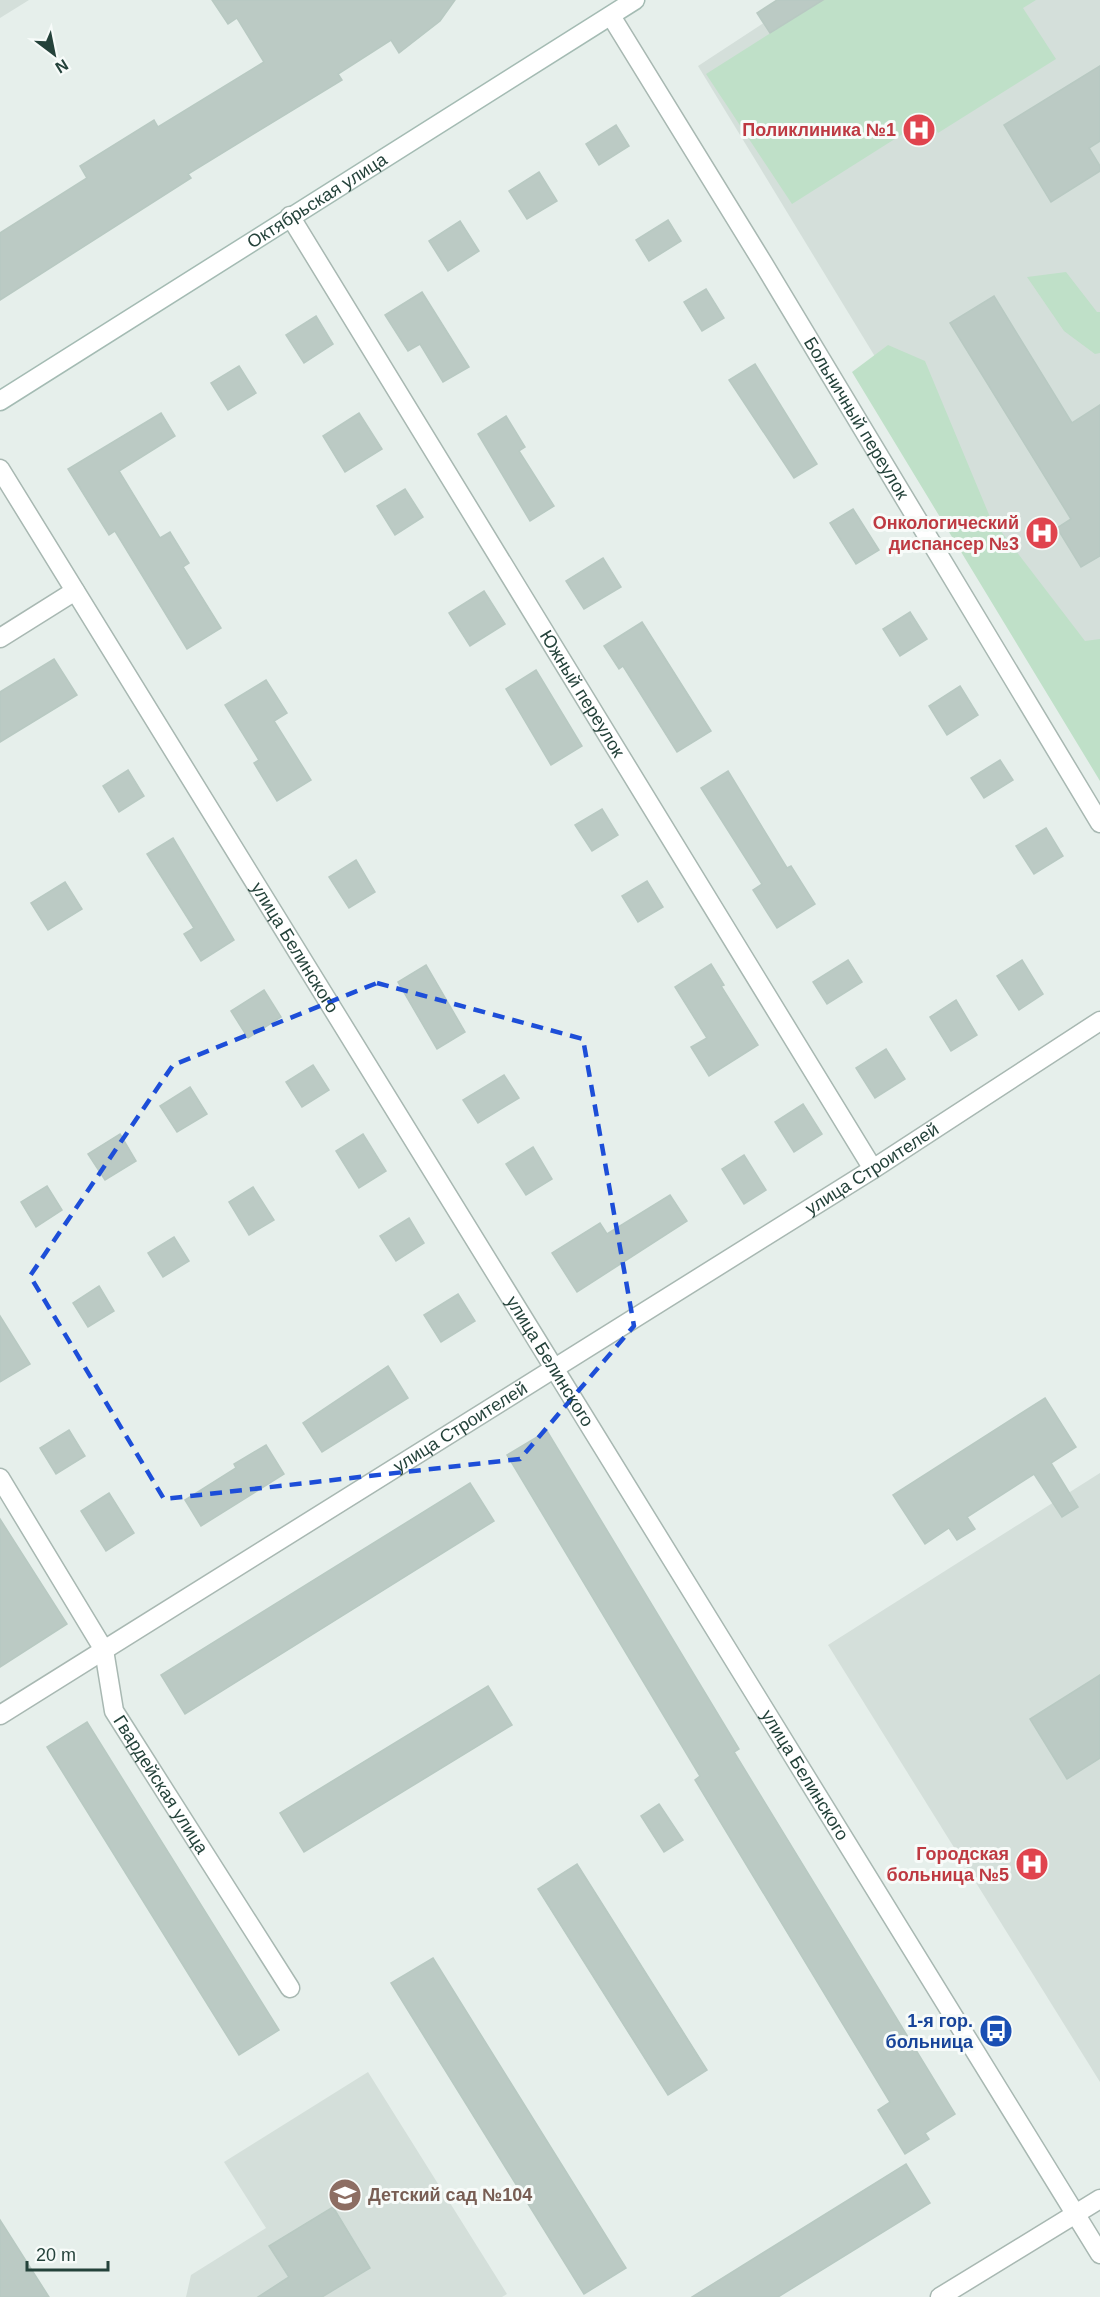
<svg xmlns="http://www.w3.org/2000/svg" width="1100" height="2297" font-family="Helvetica,sans-serif">
<style>
.built{fill:#d4dfda}
.green{fill:#bfe0c8}
.building{fill:#bbcac4;stroke:#b8c9c2;stroke-width:1.5}
.lines{fill:none;stroke-linecap:round;stroke-linejoin:round}
.minor-casing{stroke:#a8b8b2;stroke-width:21}
.tertiary-casing{stroke:#a8b8b2;stroke-width:21}
.secondary-casing{stroke:#a4bbb3;stroke-width:21}
.minor{stroke:#fff;stroke-width:18}
.tertiary{stroke:#fff;stroke-width:18}
.secondary{stroke:#fff;stroke-width:18}
.marked{fill:none;stroke:#1d4ed8;stroke-width:4.5;stroke-dasharray:12 8;stroke-linejoin:round}
.labels{text-anchor:middle;dominant-baseline:central;stroke-width:6;stroke-linejoin:round;paint-order:stroke}
.health-label{font-size:18px;font-weight:bold;fill:#be3a42;stroke:#f7fbf9;text-anchor:end}
.street-label{font-size:18px;fill:#24423a;stroke:#f7fbf9}
.transit-label{font-size:18px;font-weight:bold;fill:#164399;stroke:#f7fbf9;text-anchor:end}
.education-label{font-size:18px;font-weight:bold;fill:#785e54;stroke:#f7fbf9;text-anchor:start}
</style>
<rect width="100%" height="100%" fill="#e6efeb"/>
<g class="built">
<path d="M0,0H29L0,18Z"/>
<path d="M799,0H1100V726L698,66Z"/>
<path d="M1100,1473V2082L828,1645Z"/>
<path d="M368,2072L507,2294L502,2297H186L191,2275L266,2228L224,2162Z"/>
</g>
<g class="green">
<path d="M816,0H1036L1023,8L1056,59L938,133L928,118L792,204L706,74L818,3Z"/>
<path d="M1066,272L1097,312H1100V353L1095,354L1064,331L1027,277Z"/>
<path d="M888,345L925,361L990,517L1085,641L1100,639V781L852,372Z"/>
</g>
<g class="building">
<path d="M212,0H455L440,21L399,53L391,40L338,74L342,80L188,174L191,178L0,300V233L87,178L80,166L154,120L158,127L264,62L237,18L228,24Z"/>
<path d="M777,0H823L770,33L757,13Z"/>
<path d="M1100,66V141L1089,148L1100,166V171L1051,202L1004,125Z"/>
<path d="M616,125L629,146L599,165L586,144Z"/>
<path d="M539,172L557,201L527,219L509,191Z"/>
<path d="M668,220L681,241L649,261L636,240Z"/>
<path d="M460,221L479,251L448,271L429,241Z"/>
<path d="M706,289L724,318L702,331L684,302Z"/>
<path d="M422,292L469,367L443,382L420,344L408,351L385,315Z"/>
<path d="M994,296L1072,423L1100,405V556L1081,567L1057,528L1071,519L950,323Z"/>
<path d="M316,316L333,344L304,363L286,335Z"/>
<path d="M755,364L817,464L794,478L729,380Z"/>
<path d="M239,366L256,393L228,410L211,383Z"/>
<path d="M161,413L175,436L119,471L160,538L170,532L189,563L183,567L221,628L187,649L115,531L109,535L68,469Z"/>
<path d="M359,413L382,449L345,472L323,436Z"/>
<path d="M506,416L525,447L519,451L554,506L530,521L478,434Z"/>
<path d="M405,489L423,517L395,535L377,506Z"/>
<path d="M853,509L879,550L856,564L830,523Z"/>
<path d="M603,558L621,587L584,609L566,581Z"/>
<path d="M484,591L505,624L470,646L449,613Z"/>
<path d="M910,612L927,639L900,656L883,629Z"/>
<path d="M642,622L711,731L677,752L623,666L619,669L604,646Z"/>
<path d="M54,659L77,695L0,742V692Z"/>
<path d="M536,670L582,746L551,765L506,689Z"/>
<path d="M266,680L287,713L274,721L311,780L277,801L254,763L259,760L225,705Z"/>
<path d="M960,686L978,715L947,735L929,706Z"/>
<path d="M1000,760L1013,780L984,798L971,778Z"/>
<path d="M128,770L144,796L119,812L103,786Z"/>
<path d="M728,771L787,868L791,866L815,904L777,928L753,890L762,884L701,788Z"/>
<path d="M602,809L618,835L592,851L575,825Z"/>
<path d="M1046,828L1063,856L1034,874L1016,846Z"/>
<path d="M173,838L234,940L201,961L184,934L194,928L147,854Z"/>
<path d="M356,860L375,892L349,908L329,877Z"/>
<path d="M647,881L663,907L638,922L622,896Z"/>
<path d="M65,882L82,909L48,930L31,903Z"/>
<path d="M848,960L862,982L827,1004L813,982Z"/>
<path d="M1022,960L1043,994L1019,1010L997,976Z"/>
<path d="M711,964L724,985L721,986L758,1045L709,1076L691,1047L707,1038L675,987Z"/>
<path d="M426,965L465,1032L437,1049L398,982Z"/>
<path d="M264,990L281,1017L248,1038L231,1011Z"/>
<path d="M956,1000L977,1035L951,1051L930,1017Z"/>
<path d="M886,1049L905,1079L875,1098L856,1068Z"/>
<path d="M313,1065L329,1090L302,1107L286,1082Z"/>
<path d="M504,1075L519,1098L478,1123L463,1100Z"/>
<path d="M190,1087L207,1114L177,1132L160,1106Z"/>
<path d="M803,1104L822,1134L794,1152L775,1122Z"/>
<path d="M120,1134L136,1161L105,1180L88,1154Z"/>
<path d="M363,1134L386,1171L359,1188L336,1151Z"/>
<path d="M533,1147L552,1179L526,1195L506,1164Z"/>
<path d="M744,1155L766,1190L744,1204L722,1169Z"/>
<path d="M47,1186L62,1210L36,1227L21,1202Z"/>
<path d="M253,1187L274,1220L249,1235L229,1202Z"/>
<path d="M670,1195L687,1221L577,1292L552,1253L600,1223L607,1234Z"/>
<path d="M409,1218L424,1243L396,1261L380,1236Z"/>
<path d="M174,1237L189,1261L163,1277L148,1253Z"/>
<path d="M99,1286L114,1311L88,1327L73,1303Z"/>
<path d="M458,1294L475,1321L441,1342L424,1315Z"/>
<path d="M0,1316L30,1364L0,1382Z"/>
<path d="M388,1366L408,1398L322,1452L303,1423Z"/>
<path d="M1045,1398L1076,1447L1051,1463L1078,1507L1062,1517L1034,1474L967,1517L975,1529L957,1540L949,1528L925,1544L893,1495Z"/>
<path d="M69,1430L85,1456L56,1474L40,1448Z"/>
<path d="M547,1431L739,1749L734,1752L955,2114L925,2133L929,2139L905,2154L878,2110L890,2102L695,1780L700,1776L507,1455Z"/>
<path d="M266,1445L284,1474L201,1526L185,1500L236,1468L234,1464Z"/>
<path d="M470,1483L494,1521L185,1714L161,1675Z"/>
<path d="M109,1493L134,1533L106,1551L81,1511Z"/>
<path d="M0,1519L67,1624L0,1667Z"/>
<path d="M1100,1675V1758L1067,1779L1030,1719Z"/>
<path d="M488,1686L512,1725L304,1852L280,1813Z"/>
<path d="M87,1722L279,2030L239,2055L47,1747Z"/>
<path d="M659,1804L683,1840L664,1852L641,1816Z"/>
<path d="M577,1864L707,2070L668,2095L538,1889Z"/>
<path d="M433,1958L626,2268L584,2294L391,1983Z"/>
<path d="M906,2164L930,2203L778,2297H692Z"/>
<path d="M333,2207L370,2268L322,2297H258L289,2277L269,2246Z"/>
<path d="M0,2220L49,2297H0Z"/>
</g>
<g class="lines">
<g class="minor-casing">
<g id="minor">
<path id="s1" d="M611,16L763,263L1100,823"/>
<path id="s2" d="M290,216L873,1169"/>
<path id="s3" d="M0,469L1100,2254"/>
<path d="M0,638L75,591"/>
<path id="s4" d="M0,1478L104,1650L114,1711L290,1988"/>
<path id="s5" d="M0,1715L873,1169L1100,1021"/>
</g>
</g>
<g class="tertiary-casing">
<path id="tertiary" d="M940,2297L1100,2199"/>
</g>
<g class="secondary-casing">
<g id="secondary">
<path id="s6" d="M0,401L635,0"/>
</g>
</g>
<use href="#minor" class="minor"/>
<use href="#tertiary" class="tertiary"/>
<use href="#secondary" class="secondary"/>
</g>
<path class="marked" d="M377,983L583,1039L634,1326L520,1459L164,1499L30,1276L173,1065Z"/>
<defs>
<g id="hospital-disc" transform="scale(1.725)"><circle r="9.5" fill="#e0444e" stroke="#f7fbf9"/><path d="M-5-5h3v3.5h4V-5h3V5h-3V1.5h-4V5h-3Z" fill="#fff"/></g>
<g id="bus-disc" transform="scale(1.725)"><circle r="9.5" fill="#1a4fb4" stroke="#f7fbf9"/><path d="M-5-6H5V4H4V6H2V4H-2V6H-4V4H-5ZM-3.5-4V0h7V-4ZM-3.5 1.2v1.5H-2V1.2ZM2 1.2v1.5H3.5V1.2Z" fill="#fff"/></g>
<g id="school-disc" transform="scale(1.725)"><circle r="9.5" fill="#8d6e63" stroke="#f7fbf9"/><path d="M0-5L7-2L0 1L-7-2ZM-4 1L0 2.5L4 1V4Q0 6-4 4Z" fill="#fff"/></g>
</defs>
<g fill-rule="evenodd">
<use href="#hospital-disc" x="919" y="130"/>
<use href="#hospital-disc" x="1042" y="533"/>
<use href="#hospital-disc" x="1032" y="1864"/>
<use href="#bus-disc" x="996" y="2031"/>
<use href="#school-disc" x="345" y="2195"/>
</g>
<g class="labels">
<g class="health-label">
<text x="896" y="130">Поликлиника №1</text>
<text x="1019" y="523">Онкологический<tspan x="1019" dy="21">диспансер №3</tspan></text>
<text x="1009" y="1854">Городская<tspan x="1009" dy="21">больница №5</tspan></text>
</g>
<g class="street-label">
<text stroke="none"><textPath href="#s6" startOffset="375">Октябрьская улица</textPath></text>
<text stroke="none"><textPath href="#s1" startOffset="471">Больничный переулок</textPath></text>
<text stroke="none"><textPath href="#s2" startOffset="560">Южный переулок</textPath></text>
<text stroke="none"><textPath href="#s3" startOffset="562">улица Белинского</textPath></text>
<text stroke="none"><textPath href="#s5" startOffset="1029">улица Строителей</textPath></text>
<text stroke="none"><textPath href="#s3" startOffset="1048">улица Белинского</textPath></text>
<text stroke="none"><textPath href="#s5" startOffset="543">улица Строителей</textPath></text>
<text stroke="none"><textPath href="#s3" startOffset="1534">улица Белинского</textPath></text>
<text stroke="none"><textPath href="#s4" startOffset="350">Гвардейская улица</textPath></text>
</g>
<g class="transit-label">
<text x="973" y="2021">1-я гор.<tspan x="973" dy="21">больница</tspan></text>
</g>
<g class="education-label">
<text x="368" y="2195">Детский сад №104</text>
</g>
</g>
<g transform="translate(54 54) rotate(148)" stroke="#f7fbf9" stroke-width="4.5" paint-order="stroke">
<path d="M0-4.5L10 22L0 15L-10 22Z" fill="#24423a"/>
<text y="-9" font-size="16" font-weight="bold" text-anchor="middle" fill="#24423a">N</text>
</g>
<path d="M27 2261v9h81v-9" fill="none" stroke="#24423a" stroke-width="3"/>
<text x="36" y="2261" font-size="18" fill="#24423a" stroke="#f7fbf9" stroke-width="4.5" paint-order="stroke">20 m</text>
</svg>
